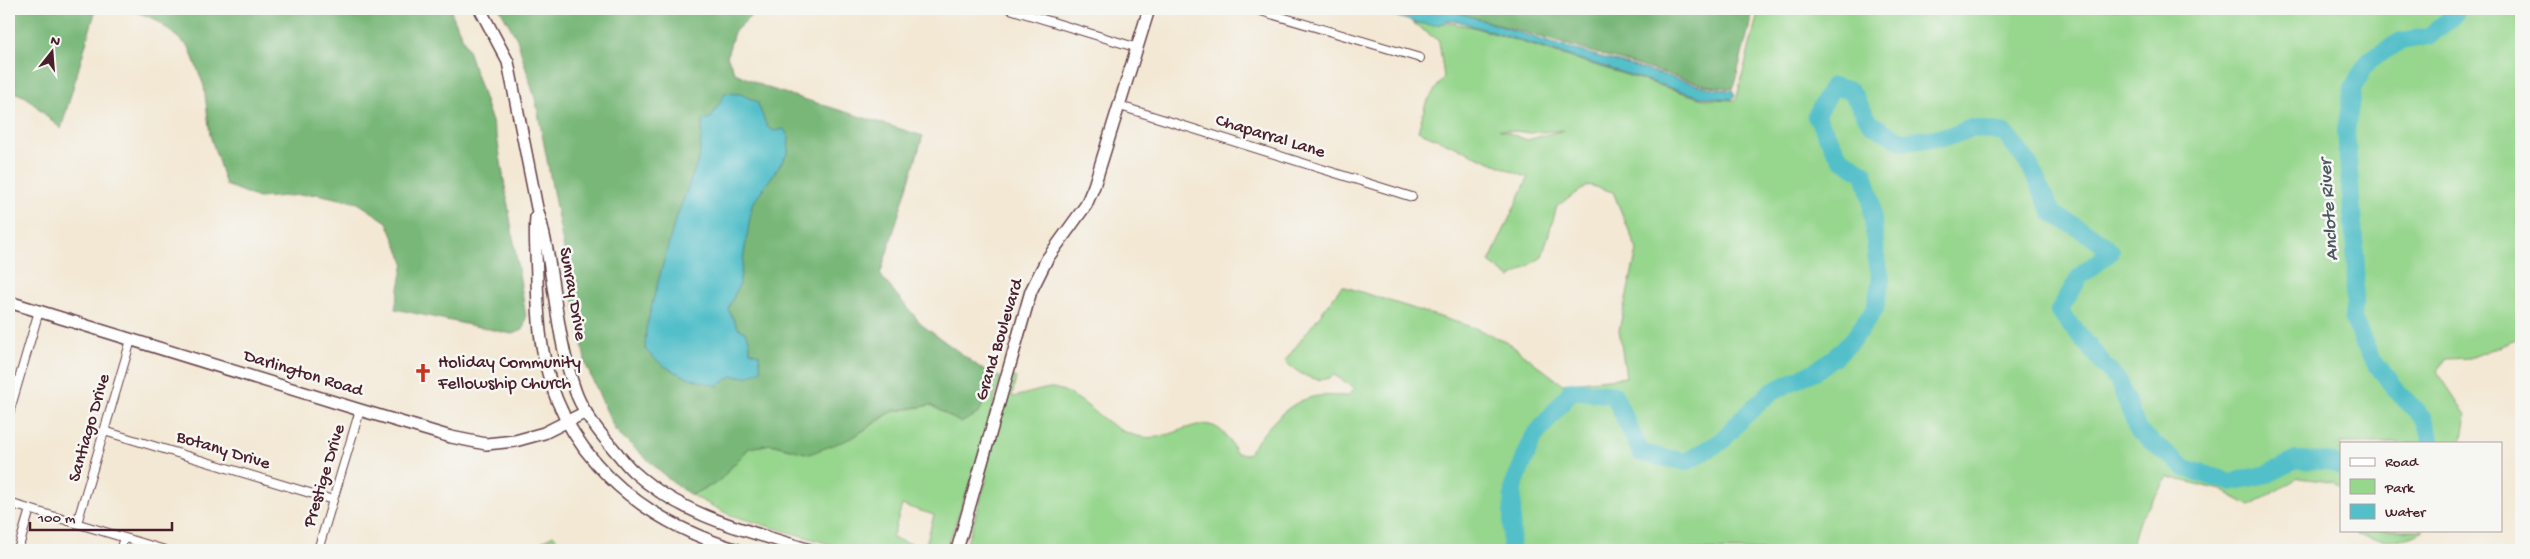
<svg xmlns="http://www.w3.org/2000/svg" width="2530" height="559" font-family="'Gochi Hand',sans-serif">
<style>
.green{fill:#96d68d;stroke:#707a5c;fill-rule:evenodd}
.forest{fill:#78b778;stroke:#616b52}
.water{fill:#52bfc9;stroke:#4e6f7a}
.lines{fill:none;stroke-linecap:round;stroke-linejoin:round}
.river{stroke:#52bfc9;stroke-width:18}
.street-casing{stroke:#633d44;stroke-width:10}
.secondary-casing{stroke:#633d44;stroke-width:14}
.street{stroke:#fff;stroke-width:8}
.secondary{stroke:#fff;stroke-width:11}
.labels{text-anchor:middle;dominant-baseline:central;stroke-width:5;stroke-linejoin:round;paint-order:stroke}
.street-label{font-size:18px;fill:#4a1f2b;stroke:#f6f6f2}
.poi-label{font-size:18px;fill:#4a1f2b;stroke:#f6f6f2;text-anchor:start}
.water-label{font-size:19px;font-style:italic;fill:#4d5762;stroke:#f6f6f2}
</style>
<rect width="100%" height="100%" fill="#f6f6f2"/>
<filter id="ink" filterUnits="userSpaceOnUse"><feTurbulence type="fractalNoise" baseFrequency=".02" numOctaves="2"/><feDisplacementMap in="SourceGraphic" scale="10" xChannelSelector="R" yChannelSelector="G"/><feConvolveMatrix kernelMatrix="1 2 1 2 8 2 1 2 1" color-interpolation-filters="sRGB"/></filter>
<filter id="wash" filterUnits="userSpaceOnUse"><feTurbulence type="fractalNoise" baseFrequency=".0096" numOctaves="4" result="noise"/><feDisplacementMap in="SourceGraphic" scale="20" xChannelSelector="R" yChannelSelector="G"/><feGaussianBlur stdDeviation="1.12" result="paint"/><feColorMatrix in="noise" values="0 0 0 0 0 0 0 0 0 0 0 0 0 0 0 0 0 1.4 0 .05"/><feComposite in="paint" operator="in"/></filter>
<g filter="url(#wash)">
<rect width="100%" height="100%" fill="#f3e8d4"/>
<g class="green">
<path d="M1759,9H2521V342L2516,340L2470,358L2446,359L2437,371L2466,415L2461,443H2341V490L2333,482L2298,478L2250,506L2221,490L2168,477L2139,521L2130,550H965L987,478L983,476L1011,377H1016L1012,397C1021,396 1047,387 1053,388C1087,394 1103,431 1142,437C1180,443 1211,396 1236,453L1248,454C1264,432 1282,406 1309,398C1321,394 1336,396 1348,396L1355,388L1334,375C1319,387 1295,372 1285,361L1342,286L1475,328L1507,342L1562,384L1626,377L1619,330L1637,250L1613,192L1589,185L1557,206L1542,257L1510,278L1489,262L1528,178L1418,131L1426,103L1444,77L1439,41L1413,23H1451L1473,27L1703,99L1735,100L1737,97ZM1499,129L1531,133L1564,130L1527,140Z"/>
<path d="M995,377H1001L973,474L946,550H850L730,515L691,495L717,483L749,448L771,444L785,448L852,438L892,412L931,405L958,421L978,413ZM902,505L934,515L925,548L892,538Z"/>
<path d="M2355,530H2423C2406,544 2377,540 2357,535Z"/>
<path d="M553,535L568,550H528Z"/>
</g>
<g class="forest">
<path d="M9,9H96L61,129L26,97L9,90Z"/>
<path d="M128,9H450L469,53L497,137L526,317L523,330L512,334L395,309L404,263L387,222L358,203L317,194L258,198L226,185L210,135L204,86L189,47L155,19Z"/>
<path d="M500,9H755L754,13L734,32L727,56L735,73L768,88L923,136L880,275L922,325L982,369L994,372L995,378L979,413L961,423L931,405L892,411L852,438L809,454L771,444L749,448L717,483L691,495L672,482L615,430L586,365L536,102L517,39Z"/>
<path d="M1444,9H1754L1733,89L1705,85Z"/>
</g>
<g class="water">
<path d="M1375,9H1444L1454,11L1548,42L1706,87L1733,91L1735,96L1732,99L1700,97L1457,21H1446C1434,33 1391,14 1375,9Z"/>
<path d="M725,93L741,94L757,102L767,127L774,131L784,129L789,138L788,153L752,205L739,285L728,309L738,328C749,332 750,341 750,351L759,354L761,370L747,377L732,376L718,386C690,379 665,372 645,349L646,329L654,297L674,224L699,158L703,120L711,118Z"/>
</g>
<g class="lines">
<g class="river">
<path d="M2432,443L2424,419L2395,389L2371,357L2353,319L2356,266L2346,130L2353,87L2369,60L2401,41L2429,36L2452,17L2458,9"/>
<path d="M1511,550L1513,487L1533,438L1572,390L1614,395L1641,453L1686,462L1722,441L1741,419L1771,392L1817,370L1836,356L1854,338L1875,309L1881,279L1876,255L1871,198L1864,173L1840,158L1816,116L1833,86L1851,91L1871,124L1903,142L1951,136L1972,128L2005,133L2030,166L2052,213L2090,235L2111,251L2080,276L2059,311L2119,382L2138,431L2185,468L2230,482L2268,474L2296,460L2327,461L2341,466"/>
</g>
</g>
</g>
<g filter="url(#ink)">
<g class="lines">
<g class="street-casing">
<g id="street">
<path d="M1010,9L1138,48"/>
<path d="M1254,9L1420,58"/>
<path d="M1120,106L1412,197"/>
<path d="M9,413L39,311"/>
<path d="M104,431L333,500"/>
<path d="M9,503L165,550"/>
<path d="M77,523L131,340"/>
<path d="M18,550L30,509"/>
<path d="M120,550L124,538"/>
<path d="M318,550L360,410"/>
</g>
</g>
<g class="secondary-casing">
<g id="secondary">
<path d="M480,9L508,62L537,208C555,267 554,331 575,390C582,411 597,430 612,447C619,455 626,465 634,472C684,517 748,531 810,550"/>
<path d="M536,217C534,238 537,260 537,281C538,303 538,324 542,346C559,453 638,520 738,550"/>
<path d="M9,302L360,410L451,437L486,444L515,441L544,433L586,412"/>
<path d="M957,550L1031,291L1047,259L1086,205L1094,186L1149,9"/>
</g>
</g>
<use href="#street" class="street"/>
<use href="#secondary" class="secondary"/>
</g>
</g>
<defs>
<g id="church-bare" transform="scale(1.5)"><path d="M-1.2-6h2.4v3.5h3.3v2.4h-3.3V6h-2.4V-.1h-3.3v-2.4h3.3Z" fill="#c8321e" stroke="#f6f6f2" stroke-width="2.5" paint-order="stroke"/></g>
</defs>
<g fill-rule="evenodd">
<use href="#church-bare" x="423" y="373"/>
</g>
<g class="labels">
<g class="street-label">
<text transform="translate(1270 137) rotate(17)">Chaparral Lane</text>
<text transform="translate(572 294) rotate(80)">Sunray Drive</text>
<text transform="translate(1000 340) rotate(-73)">Grand Boulevard</text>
<text transform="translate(303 374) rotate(17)">Darlington Road</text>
<text transform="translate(90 428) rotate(-74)">Santiago Drive</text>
<text transform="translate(223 451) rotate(17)">Botany Drive</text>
<text transform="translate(325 476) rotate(-73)">Prestige Drive</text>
</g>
<g class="poi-label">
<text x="438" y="363">Holiday Community<tspan x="438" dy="21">Fellowship Church</tspan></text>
</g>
<g class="water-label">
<text transform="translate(2330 210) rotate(-94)">Anclote River</text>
</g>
</g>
<rect width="2530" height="559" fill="none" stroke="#f6f6f2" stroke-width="30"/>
<rect x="2340" y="442" width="162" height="90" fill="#f6f6f2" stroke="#b1a0a2"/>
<rect x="2350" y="458" width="25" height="8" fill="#ffffff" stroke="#b1a0a2"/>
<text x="2385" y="466" font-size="15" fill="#4a1f2b">Road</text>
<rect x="2350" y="479" width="25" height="15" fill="#96d68d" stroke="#b1a0a2"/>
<text x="2385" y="492" font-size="15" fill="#4a1f2b">Park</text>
<rect x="2350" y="504" width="25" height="15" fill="#52bfc9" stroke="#b1a0a2"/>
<text x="2385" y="516" font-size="15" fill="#4a1f2b">Water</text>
<g transform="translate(52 52) rotate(17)" stroke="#f6f6f2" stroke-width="4" paint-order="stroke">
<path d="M0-4L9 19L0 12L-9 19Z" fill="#4a1f2b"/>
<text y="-8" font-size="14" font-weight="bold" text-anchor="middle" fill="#4a1f2b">N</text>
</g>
<path d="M30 522v8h142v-8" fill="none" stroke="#4a1f2b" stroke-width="2.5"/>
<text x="38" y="522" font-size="15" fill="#4a1f2b" stroke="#f6f6f2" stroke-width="4" paint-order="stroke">100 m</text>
</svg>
